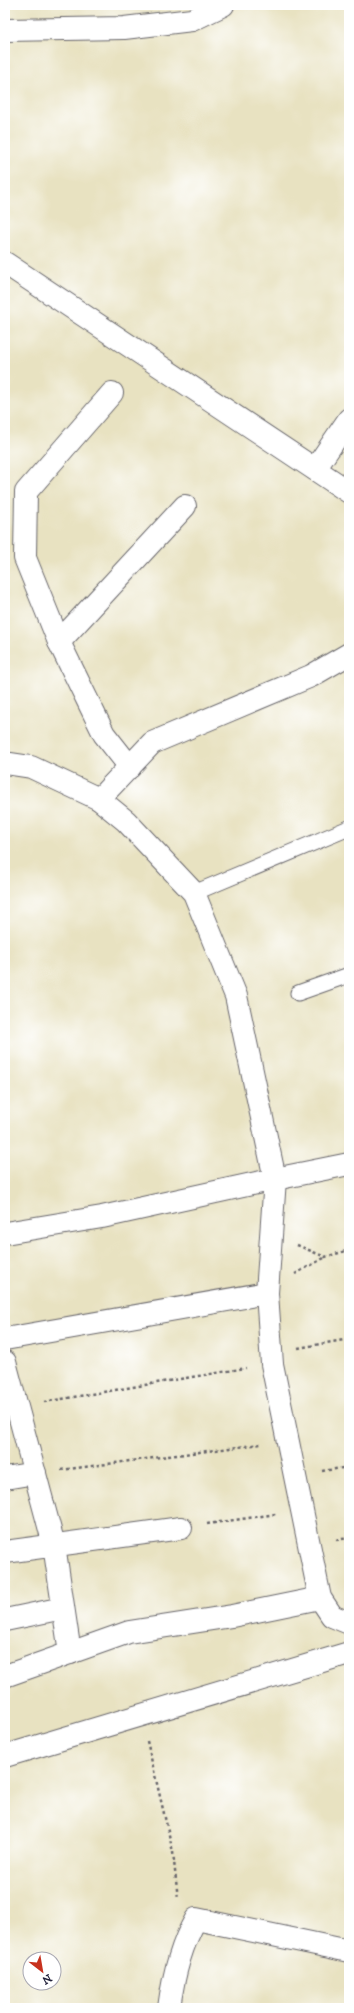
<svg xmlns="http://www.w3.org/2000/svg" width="354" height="2013" font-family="'IM FELL DW Pica',serif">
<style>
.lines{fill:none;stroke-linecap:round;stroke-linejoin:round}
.lane-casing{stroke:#67656a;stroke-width:17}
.street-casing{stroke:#67656a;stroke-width:24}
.secondary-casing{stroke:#67656a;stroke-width:24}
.path{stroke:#67656a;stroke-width:2.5;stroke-dasharray:3 3;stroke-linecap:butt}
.lane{stroke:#fff;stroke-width:15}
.street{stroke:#fff;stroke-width:22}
.secondary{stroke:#fff;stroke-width:22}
</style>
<rect width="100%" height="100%" fill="#fff"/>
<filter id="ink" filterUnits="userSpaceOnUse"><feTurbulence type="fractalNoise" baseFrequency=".025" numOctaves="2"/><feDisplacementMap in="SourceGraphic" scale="8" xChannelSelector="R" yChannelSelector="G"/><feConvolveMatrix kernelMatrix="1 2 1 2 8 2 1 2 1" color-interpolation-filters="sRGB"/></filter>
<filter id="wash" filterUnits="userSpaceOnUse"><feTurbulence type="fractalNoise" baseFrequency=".012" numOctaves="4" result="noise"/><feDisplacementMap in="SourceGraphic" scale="16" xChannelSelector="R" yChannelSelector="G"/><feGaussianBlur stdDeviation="0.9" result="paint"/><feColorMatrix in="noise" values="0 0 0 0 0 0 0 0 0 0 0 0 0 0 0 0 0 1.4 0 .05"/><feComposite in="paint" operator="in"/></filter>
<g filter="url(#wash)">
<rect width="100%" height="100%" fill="#e8e2c1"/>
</g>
<g filter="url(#ink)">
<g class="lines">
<g class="lane-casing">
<g id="lane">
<path d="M194,893L349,828"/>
<path d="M298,993L349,975"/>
</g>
</g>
<g class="street-casing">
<g id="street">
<path d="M5,30L124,28L192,20L223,5"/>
<path d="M5,263L349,492"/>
<path d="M112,393L26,492L25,558L59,642L104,734L130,767"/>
<path d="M315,469L349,419"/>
<path d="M59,642L185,506"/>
<path d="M5,763L31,767L99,799L126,821L194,893L236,996L275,1179L267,1293L272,1364L320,1598L332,1616L349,1623"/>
<path d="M99,799L152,743L311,676L349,654"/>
<path d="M275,1179L349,1164"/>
<path d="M5,1339L267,1293"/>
<path d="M5,1362L54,1545L70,1653"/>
<path d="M5,1478L35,1473"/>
<path d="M5,1552L181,1528"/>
<path d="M5,1620L63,1608"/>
<path d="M5,1676L129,1632L232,1616L320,1598"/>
<path d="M5,1756L349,1653"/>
<path d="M169,2008C173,1978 181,1945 196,1919L349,1951"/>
</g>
</g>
<g class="secondary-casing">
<path id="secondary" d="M5,1233L102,1217L275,1179"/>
</g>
<g class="path">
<path d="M297,1245L325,1257L349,1250"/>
<path d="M295,1274L324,1258"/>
<path d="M298,1348L349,1339"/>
<path d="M44,1402L246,1368"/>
<path d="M61,1470L261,1444"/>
<path d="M322,1471L349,1467"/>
<path d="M207,1524L276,1514"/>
<path d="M336,1540L349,1538"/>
<path d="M147,1741L173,1852L178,1899"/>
</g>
<use href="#lane" class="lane"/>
<use href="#street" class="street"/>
<use href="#secondary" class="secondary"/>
</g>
</g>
<rect width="354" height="2013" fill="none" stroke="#fff" stroke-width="20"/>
<g transform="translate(42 1971) rotate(149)"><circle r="19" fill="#ffffff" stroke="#a7a7b1"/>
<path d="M0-3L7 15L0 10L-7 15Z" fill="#c8321e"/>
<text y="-6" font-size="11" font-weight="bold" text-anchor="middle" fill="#22223b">N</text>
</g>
</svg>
